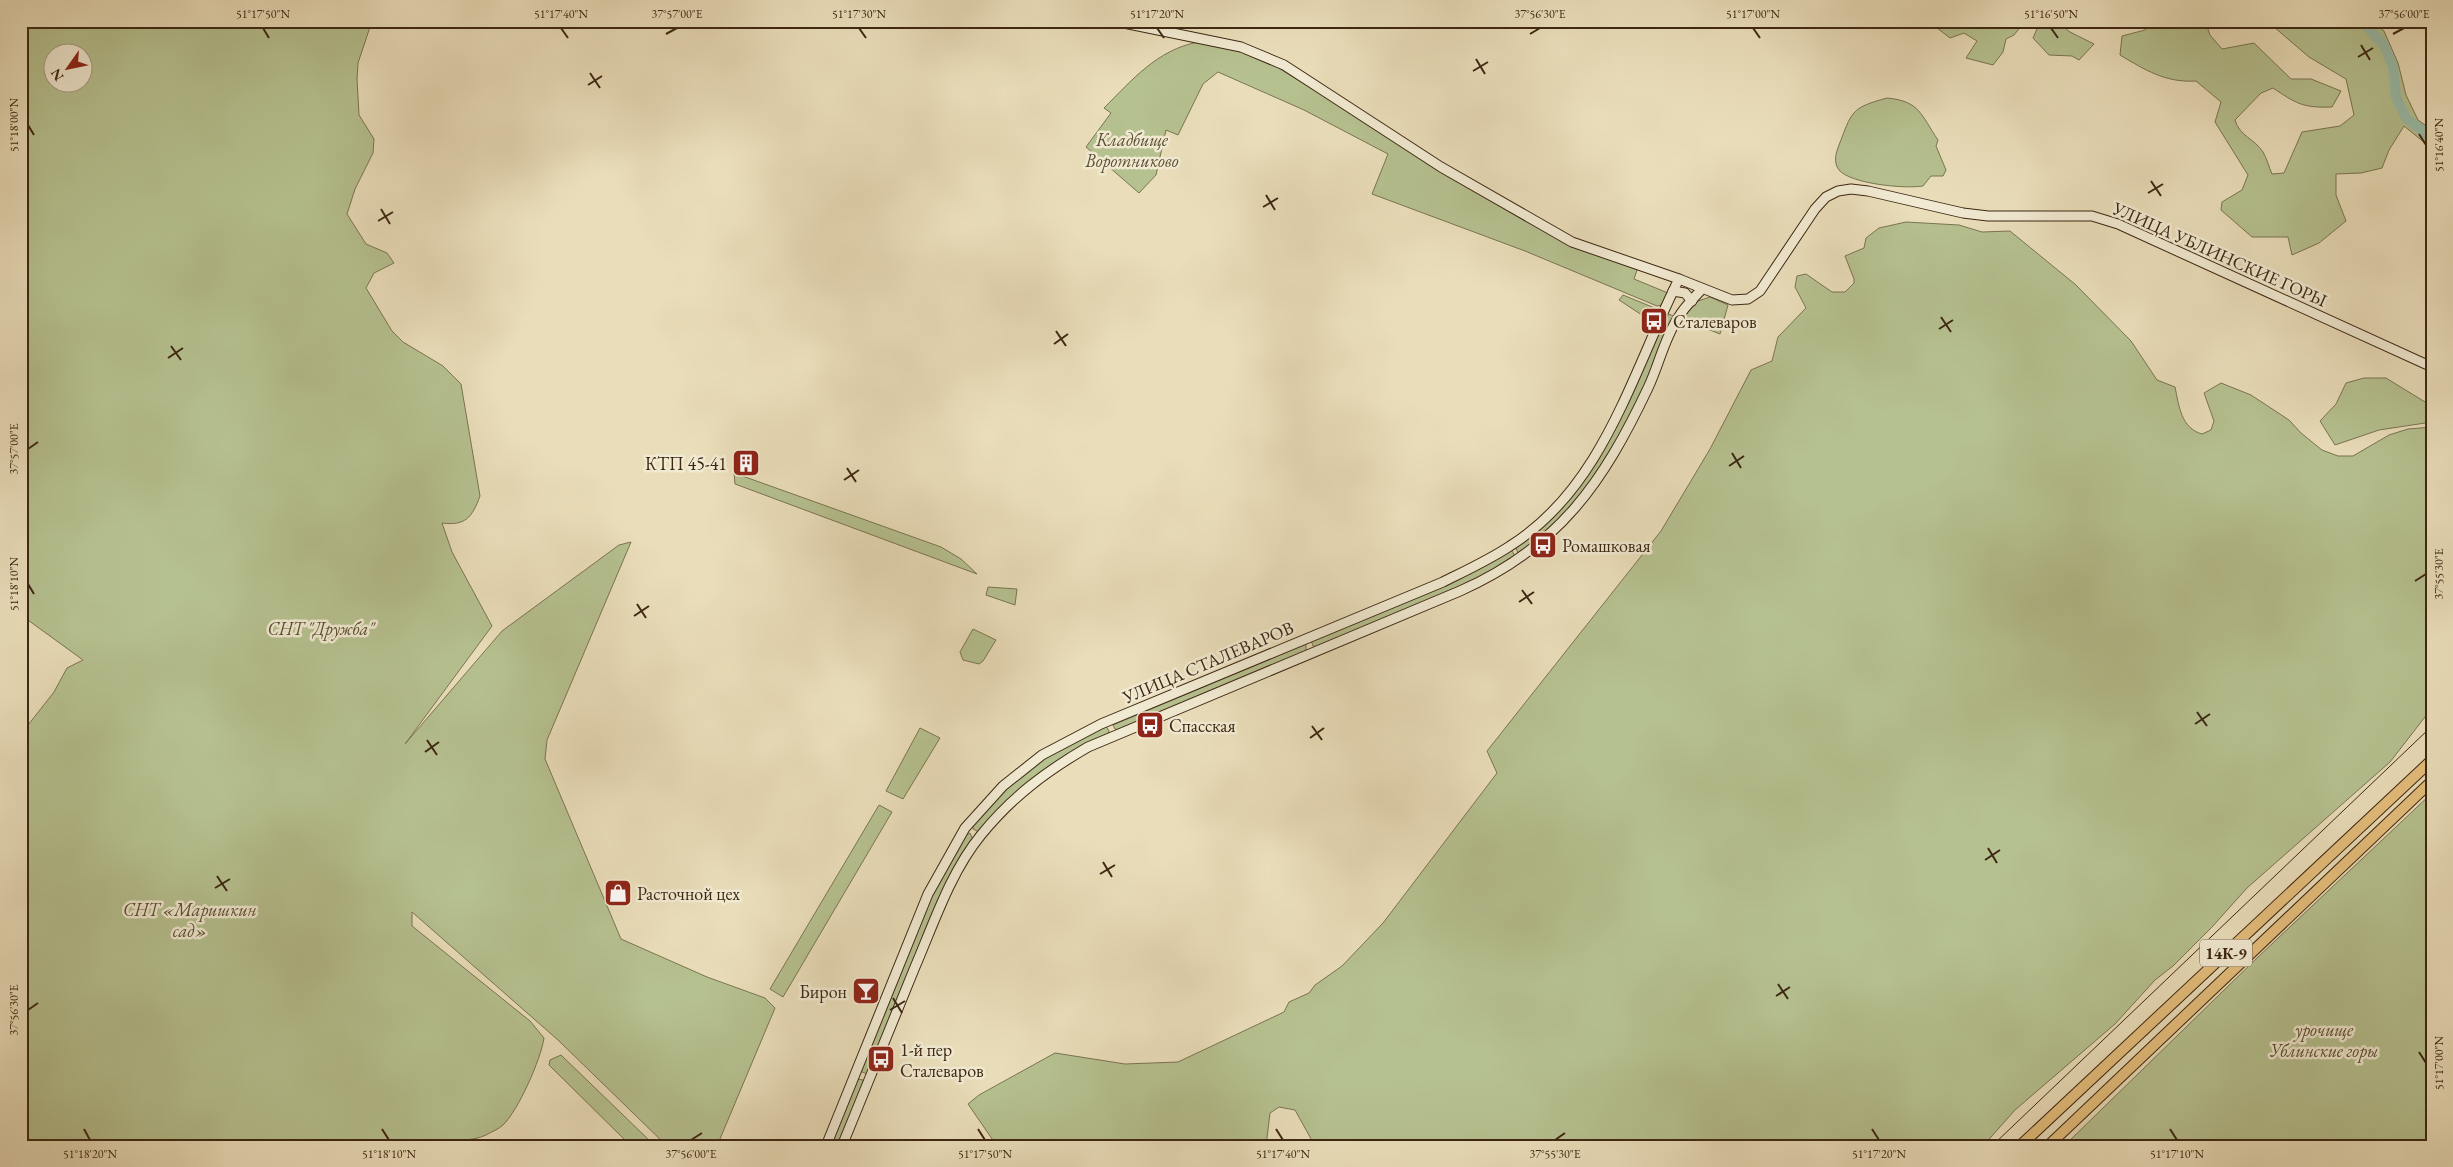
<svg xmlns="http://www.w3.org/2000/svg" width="2453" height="1167" font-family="'EB Garamond',serif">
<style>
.green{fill:#b6c190;stroke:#7a7452;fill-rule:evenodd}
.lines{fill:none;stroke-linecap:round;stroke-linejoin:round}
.river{stroke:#99bdaa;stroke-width:10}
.secondary-casing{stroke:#3d2713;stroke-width:11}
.primary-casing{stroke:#3d2713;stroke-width:12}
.secondary{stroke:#f1ead2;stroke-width:9}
.primary{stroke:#e5bf7d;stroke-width:10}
.tram{stroke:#3d2713;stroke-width:1}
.ticks{fill:none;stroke:#3d2713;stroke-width:2}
.labels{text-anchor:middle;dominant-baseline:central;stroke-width:5;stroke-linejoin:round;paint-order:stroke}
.shield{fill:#f1ead2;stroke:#73624c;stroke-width:1}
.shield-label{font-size:16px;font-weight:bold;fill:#3d2713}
.park-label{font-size:18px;font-style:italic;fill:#5b4e32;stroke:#f1ead2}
.street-label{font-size:18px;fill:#3d2713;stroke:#f1ead2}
.poi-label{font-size:18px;fill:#3d2713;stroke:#f1ead2;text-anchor:start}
.neatline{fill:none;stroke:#3d2713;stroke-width:2}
.ticks-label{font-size:12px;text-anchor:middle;fill:#3d2713}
</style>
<rect width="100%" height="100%" fill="#eadeba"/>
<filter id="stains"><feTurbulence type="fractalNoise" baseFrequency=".004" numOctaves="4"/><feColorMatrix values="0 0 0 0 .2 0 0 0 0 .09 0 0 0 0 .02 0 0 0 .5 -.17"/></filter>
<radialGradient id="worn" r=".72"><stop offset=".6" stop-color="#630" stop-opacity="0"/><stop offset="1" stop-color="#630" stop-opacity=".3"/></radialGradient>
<g class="green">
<path d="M21,21H372L358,63L357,79L359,115L374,139L373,153L355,189L347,214L366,244L387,253L394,263L374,273L366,288L392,331L403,342L443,366L461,384L480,496C472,518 465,526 442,523L452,552L492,626L405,744L502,631L619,545L631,542L547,740L545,759L621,939L707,977L765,998L775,1008L717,1146H667L558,1040L412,912V926L530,1021L544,1038C541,1059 518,1111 503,1125C499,1129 491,1132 486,1135C472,1142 455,1138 441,1146H21V734L54,692L67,668L83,660L21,615ZM52,52H82V82H52Z"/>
<path d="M1928,21H2025L2014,35L2006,39L2003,52L1993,65L1966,58L1977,41L1964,33L1950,38Z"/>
<path d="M2056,21L2070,32L2094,44L2079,60L2072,56L2049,55L2033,38L2040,22Z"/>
<path d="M2154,21H2205L2210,35L2222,49L2254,43L2291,79H2311L2341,91L2332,107C2303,108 2297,104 2273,88L2261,93L2235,120C2240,137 2254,138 2263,152C2267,159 2269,167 2272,174L2284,173L2302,132L2340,126L2354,115L2346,79L2309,57L2267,21H2371L2384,31L2398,63L2406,95L2418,120L2432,130V137L2425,143L2404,126L2389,150L2382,168L2361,173L2336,174V195L2346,221L2319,243L2292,255L2288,237H2252L2221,210L2222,202L2242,190L2248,175L2215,122L2221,102L2196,81C2166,83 2145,70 2120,55L2122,36L2145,30Z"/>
<path d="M1198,42L1242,51L1264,59L1525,221L1571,245L1638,267L1634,279L1668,293L1662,305L1657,306L1525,251L1372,194L1388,154L1304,110L1218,72L1203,84L1178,135L1166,130L1156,175L1139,193L1086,147L1111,113L1104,108C1132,80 1157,50 1198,42Z"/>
<path d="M1887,98C1920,101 1921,115 1938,140L1936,146L1946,170L1943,176H1931L1923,186C1905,189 1851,184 1839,170C1833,162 1836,153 1839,145C1852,112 1850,108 1887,98Z"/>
<path d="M1906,222L1959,225L1982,232L2010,231L2076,285L2131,341L2157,380L2175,387C2179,406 2181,428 2202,434L2211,430L2214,421L2204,393L2221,383L2251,395L2289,420L2301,433L2322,450L2338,456H2353L2389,435L2408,429L2432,427V708L2390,762L2247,888L2212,927L2173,966L2155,980L2115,1024L2015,1110L1983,1146H1315L1295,1110L1279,1107L1270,1113L1266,1146H1236L1224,1142L1217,1146H997L968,1104L979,1095L1055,1053L1125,1064L1178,1062L1284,1012L1289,1002L1309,993L1315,985L1342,966L1383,923L1497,773L1487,751L1661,531L1710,449L1751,370L1772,361L1778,337L1806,308L1795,287L1797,276L1806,274L1832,292H1845L1854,283V279L1845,256L1864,248L1866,238L1879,228Z"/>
<path d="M1623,295L1657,309L1659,312L1650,333L1647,331L1649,327L1645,317L1619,300Z"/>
<path d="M1710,297L1728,305L1720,334L1682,319L1695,302Z"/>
<path d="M1668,314L1674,316L1673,319C1637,407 1601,500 1518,553L1515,546L1586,475Z"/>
<path d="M2364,378H2386L2430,405L2432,422L2379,430L2335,445L2320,421L2336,404L2346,383Z"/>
<path d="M734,473L941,547L961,559L977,574L735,484Z"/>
<path d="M1509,551H1512L1515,556L1478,580L1317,647L1313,646L1311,640Z"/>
<path d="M988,587L1017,589L1015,605L986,595Z"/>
<path d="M973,629L996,640L983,661L979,664L963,660L960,652Z"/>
<path d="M1306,644V652L1119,730L1115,729L1113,725Z"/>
<path d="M1106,726L1109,731L1108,735L1078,750L979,832L973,829V824L1012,782L1045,757Z"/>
<path d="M920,728L940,738L903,799L886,791Z"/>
<path d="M2432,793V1146H2064L2258,957Z"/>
<path d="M879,805L892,812L783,997L770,989Z"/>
<path d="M970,833L973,840L867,1074L860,1071L932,893L965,836Z"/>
<path d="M561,1055L652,1143V1146H631L549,1065L550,1060Z"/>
<path d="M858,1079L863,1080L864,1085L840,1146H828L855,1081Z"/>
</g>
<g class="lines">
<path class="river" d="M2361,21L2384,45L2393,67L2396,97L2406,118L2432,138"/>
<g class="secondary-casing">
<g id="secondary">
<path d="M1114,21L1241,47L1284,65L1441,167L1572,242L1679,279L1732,300L1748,299L1760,291L1815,209L1826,197L1838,191L1851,189L1868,191L1963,213L1988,216H2092L2118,224L2432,367"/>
<path d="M1673,291L1685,293L1692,301"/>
<path d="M826,1146L928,894L965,828L1003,786L1042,755L1101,724L1443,582C1465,571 1489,560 1510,546C1604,487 1632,372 1679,279"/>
<path d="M842,1146C866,1086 891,1027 915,967C934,923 950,873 981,835C1012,797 1045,772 1088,747L1460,591C1559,547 1603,483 1648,388C1659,365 1664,339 1678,318C1684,307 1694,298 1702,289"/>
</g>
</g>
<g class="primary-casing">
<g id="primary">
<path d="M2020,1146L2432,760"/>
<path d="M2048,1146L2432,781"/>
</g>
</g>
<use href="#secondary" class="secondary"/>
<use href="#primary" class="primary"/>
<path class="tram" d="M1992,1146L2432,726"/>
</g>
<path class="ticks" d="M263,28L269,38M561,28L568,38M859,28L866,38M1157,28L1164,38M1753,28L1760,38M2051,28L2058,38M666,34L677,28M1530,34L1540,28M2393,34L2404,28M2361,45L2370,60M2358,57L2373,48M1476,59L1485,74M1473,71L1488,62M590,73L600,88M588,85L602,76M28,125L34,135M2419,134L2426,145M2151,181L2161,196M2148,193L2163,184M1266,195L1275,210M1263,207L1278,198M381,209L390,224M378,221L393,212M1941,317L1951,332M1939,329L1953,320M1056,331L1066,346M1054,344L1068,334M171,346L181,360M168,358L183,348M28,449L38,442M1732,453L1741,468M1729,466L1744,456M847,468L856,482M844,480L859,470M2415,581L2426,574M28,584L34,594M1522,590L1532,604M1519,602L1534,592M637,604L646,618M634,616L649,606M2197,712L2207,726M2195,724L2210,714M1312,726L1322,740M1310,738L1324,728M427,740L437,755M425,752L439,742M1988,848L1997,863M1985,860L2000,850M1103,862L1112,877M1100,874L1115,865M217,876L227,891M215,888L230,879M1778,984L1788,999M1776,996L1790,987M893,998L902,1013M28,1010L38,1003M890,1010L905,1001M2419,1052L2426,1063M84,1129L90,1140M382,1129L389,1140M978,1129L985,1140M1276,1129L1283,1140M1872,1129L1879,1140M2170,1129L2177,1140M691,1140L702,1133M1555,1140L1565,1133"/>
<defs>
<g id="bus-square" transform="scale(1.4375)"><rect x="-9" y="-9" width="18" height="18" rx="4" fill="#8f2418" stroke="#f1ead2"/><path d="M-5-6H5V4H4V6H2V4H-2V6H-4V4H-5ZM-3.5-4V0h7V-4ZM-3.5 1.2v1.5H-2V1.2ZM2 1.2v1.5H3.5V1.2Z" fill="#fff"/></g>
<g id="building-square" transform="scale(1.4375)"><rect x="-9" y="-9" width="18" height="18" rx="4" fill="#8f2418" stroke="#f1ead2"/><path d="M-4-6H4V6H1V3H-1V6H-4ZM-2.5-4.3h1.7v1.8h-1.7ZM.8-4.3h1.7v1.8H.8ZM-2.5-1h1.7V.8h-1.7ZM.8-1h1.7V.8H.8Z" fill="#fff"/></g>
<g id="shop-square" transform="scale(1.4375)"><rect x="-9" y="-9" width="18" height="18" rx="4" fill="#8f2418" stroke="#f1ead2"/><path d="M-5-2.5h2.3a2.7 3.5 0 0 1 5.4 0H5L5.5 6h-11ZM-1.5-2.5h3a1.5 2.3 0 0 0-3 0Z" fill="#fff"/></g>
<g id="bar-square" transform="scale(1.4375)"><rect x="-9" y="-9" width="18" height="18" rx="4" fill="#8f2418" stroke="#f1ead2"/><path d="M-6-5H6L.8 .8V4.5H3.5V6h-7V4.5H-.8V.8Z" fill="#fff"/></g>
</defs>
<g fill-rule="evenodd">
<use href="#bus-square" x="1654" y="321"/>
<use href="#building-square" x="746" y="463"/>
<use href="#bus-square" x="1543" y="545"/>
<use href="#bus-square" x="1150" y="725"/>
<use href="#shop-square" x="618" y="893"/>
<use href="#bar-square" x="866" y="991"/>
<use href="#bus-square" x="881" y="1059"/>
</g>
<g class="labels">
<rect class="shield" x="2200" y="939.5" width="52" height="27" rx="4"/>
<g class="shield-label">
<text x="2226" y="953">14К-9</text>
</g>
<g class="park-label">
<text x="1132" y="139">Кладбище<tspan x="1132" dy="21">Воротниково</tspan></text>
<text x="321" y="628">СНТ "Дружба"</text>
<text x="190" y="909">СНТ «Маришкин<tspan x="190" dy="21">сад»</tspan></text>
<text x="2324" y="1029">урочище<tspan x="2324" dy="21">Ублинские горы</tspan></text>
</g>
<g class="street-label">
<text transform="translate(2220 254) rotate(24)">УЛИЦА УБЛИНСКИЕ ГОРЫ</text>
<text transform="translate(1208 662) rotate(-23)">УЛИЦА СТАЛЕВАРОВ</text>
</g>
<g class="poi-label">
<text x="1673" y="321">Сталеваров</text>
<text x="727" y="463" text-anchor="end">КТП 45-41</text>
<text x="1562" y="545">Ромашковая</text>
<text x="1169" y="725">Спасская</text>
<text x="637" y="893">Расточной цех</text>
<text x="847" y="991" text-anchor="end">Бирон</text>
<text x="900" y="1049">1-й пер<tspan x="900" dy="21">Сталеваров</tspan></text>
</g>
</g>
<rect width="2453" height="1167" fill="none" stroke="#eadeba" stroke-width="55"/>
<g transform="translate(68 68) rotate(237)"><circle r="24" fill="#f1ead2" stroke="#a99c86"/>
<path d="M0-4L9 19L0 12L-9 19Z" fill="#8f2418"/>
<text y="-8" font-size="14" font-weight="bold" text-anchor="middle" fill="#3d2713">N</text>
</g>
<rect x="28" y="28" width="2398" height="1112" class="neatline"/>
<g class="ticks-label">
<text x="263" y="18">51°17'50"N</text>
<text x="561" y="18">51°17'40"N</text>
<text x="677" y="18">37°57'00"E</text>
<text x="859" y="18">51°17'30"N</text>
<text x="1157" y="18">51°17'20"N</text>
<text x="1540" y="18">37°56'30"E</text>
<text x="1753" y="18">51°17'00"N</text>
<text x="2051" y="18">51°16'50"N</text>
<text x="2404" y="18">37°56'00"E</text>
<text transform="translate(14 125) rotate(-90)" y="4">51°18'00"N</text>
<text transform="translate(2439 145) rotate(-90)" y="4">51°16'40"N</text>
<text transform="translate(14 449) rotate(-90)" y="4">37°57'00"E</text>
<text transform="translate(2439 574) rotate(-90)" y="4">37°55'30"E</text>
<text transform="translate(14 584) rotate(-90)" y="4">51°18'10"N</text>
<text transform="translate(14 1010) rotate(-90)" y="4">37°56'30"E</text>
<text transform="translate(2439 1063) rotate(-90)" y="4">51°17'00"N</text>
<text x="90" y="1158">51°18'20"N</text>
<text x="389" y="1158">51°18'10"N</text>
<text x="691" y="1158">37°56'00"E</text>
<text x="985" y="1158">51°17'50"N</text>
<text x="1283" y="1158">51°17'40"N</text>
<text x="1555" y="1158">37°55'30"E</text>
<text x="1879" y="1158">51°17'20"N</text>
<text x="2177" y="1158">51°17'10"N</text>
</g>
<rect width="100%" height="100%" filter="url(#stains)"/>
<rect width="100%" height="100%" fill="url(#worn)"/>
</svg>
